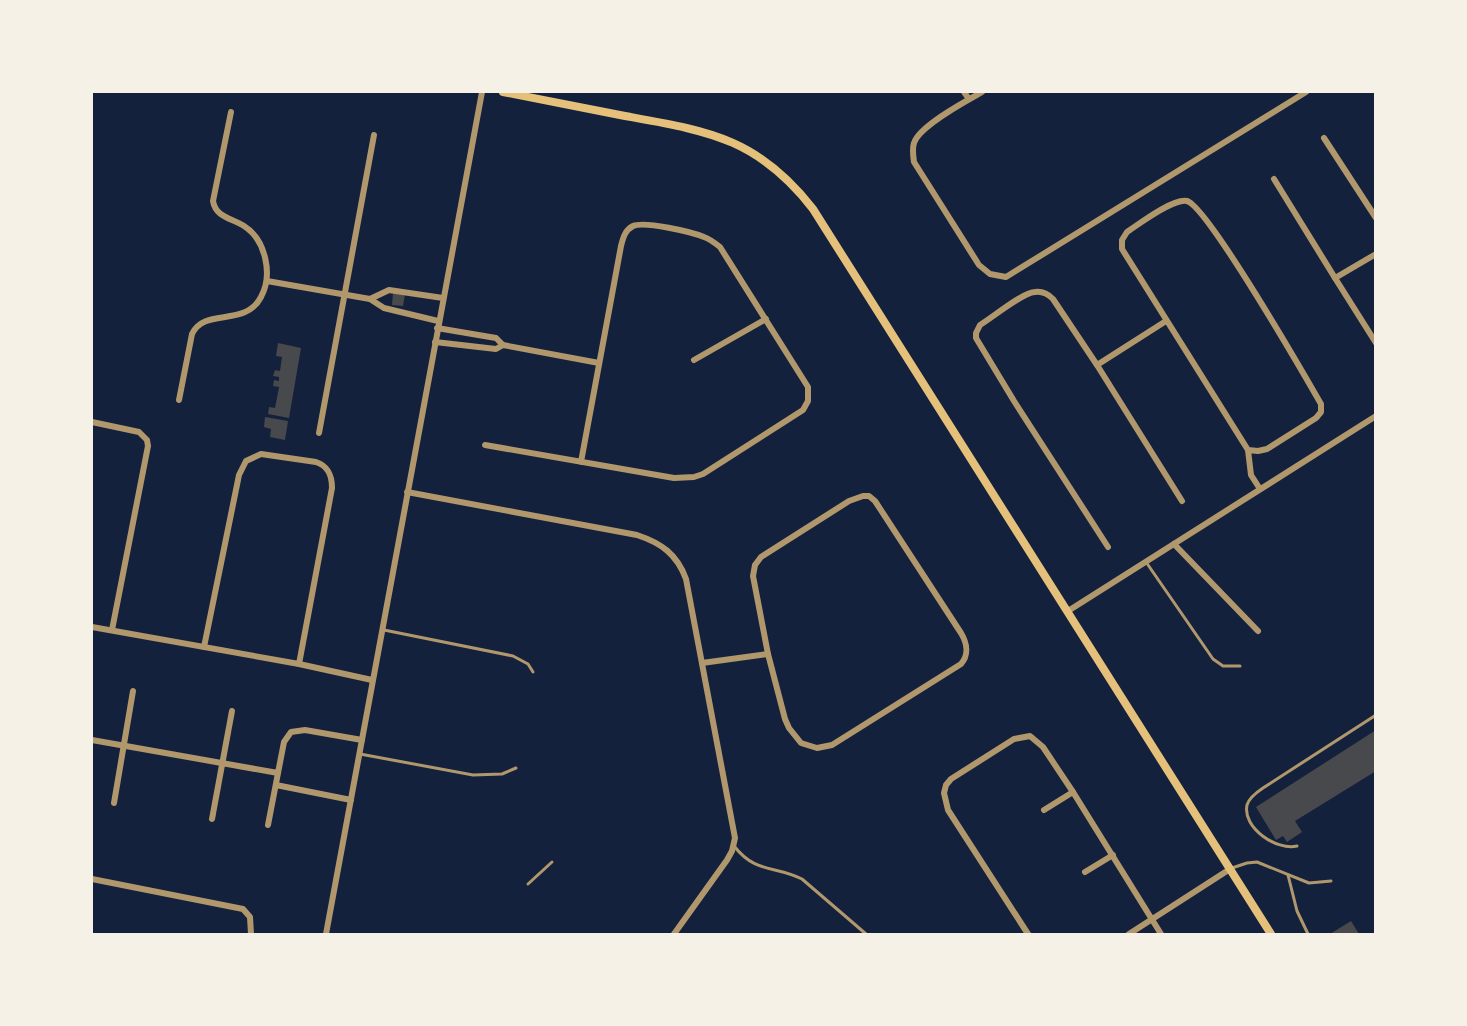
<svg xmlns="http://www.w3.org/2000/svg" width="1467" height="1026" font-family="Overpass,sans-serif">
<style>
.building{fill:#48494c}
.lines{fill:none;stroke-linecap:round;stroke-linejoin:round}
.service{stroke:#b1986c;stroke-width:3}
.minor{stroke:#b1986c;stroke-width:6}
.secondary{stroke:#e5c07b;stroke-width:8}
</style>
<rect width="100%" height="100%" fill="#14213d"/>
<g class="building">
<path d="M393,293L405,294L403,306L392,305Z"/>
<path d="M278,343L301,348L289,418L268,414L269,407L275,408L279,387L273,386L274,380L279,381V377L273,376L275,370L280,371L282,357L276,356Z"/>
<path d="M265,417L288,421L285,440L270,437L271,429L264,427Z"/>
<path d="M1376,730V771L1295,821L1302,832L1287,842L1283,836L1276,840L1256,807Z"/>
<path d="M1351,921L1359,934H1330Z"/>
</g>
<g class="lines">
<g class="service">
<path d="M1146,562L1213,659L1223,666H1240"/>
<path d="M384,630L513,656L528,664L533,672"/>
<path d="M360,754L473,775L502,774L516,768"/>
<path d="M734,846C756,874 774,865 802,879L866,934"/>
<path d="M1297,846C1277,851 1242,828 1247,805C1249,798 1257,792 1263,788L1376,715"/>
<path d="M1232,868L1247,863L1257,862L1309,883L1331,881"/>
<path d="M1288,875L1297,911L1308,934"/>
<path d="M528,884L552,862"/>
</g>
<g class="minor">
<path d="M964,92L969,99"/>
<path d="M982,92C966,101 919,126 914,143C912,149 913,155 914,162L979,265L990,274L1006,277L1306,92"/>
<path d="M1324,138L1376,218"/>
<path d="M1274,179L1335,278"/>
<path d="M1376,254L1335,278L1376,343"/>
<path d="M267,281L370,299L384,308L438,321"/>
<path d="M370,299L389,290L443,298"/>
<path d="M437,328L496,338L503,345"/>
<path d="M435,342L496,349L503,345L599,363"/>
<path d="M694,360L766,319"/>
<path d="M1097,365L1166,321"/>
<path d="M179,400L192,334C204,307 245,328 261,297C273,275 266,240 244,226C232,218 216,218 213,201L231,112"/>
<path d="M92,422L139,432L147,440L148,446L112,630"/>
<path d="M319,433L374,135"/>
<path d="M485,445L674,478L694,477L703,474L803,410L808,401V387L720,247C715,243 710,239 704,237C692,232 645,221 633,226C625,230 623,238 621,246L581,462"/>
<path d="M1248,450L1258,451L1267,449L1316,418L1321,412V404C1305,376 1207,206 1187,201C1173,198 1139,224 1127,232L1122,240V249L1248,450L1251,475L1260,489"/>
<path d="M407,492L637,535C661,543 677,554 686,579L735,838L732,851L727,860L674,934"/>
<path d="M863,496H869L875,501L961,633C967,643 969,655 961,664L832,745L817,748L801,743L789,728L785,719L768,654L753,576L755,565L761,557L849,501Z"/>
<path d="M1174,544L1258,631"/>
<path d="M1108,547L1014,401L976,338V333L980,325C992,318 1023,292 1035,292C1042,291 1048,294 1053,299L1097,365L1182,501"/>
<path d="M1068,611L1376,416"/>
<path d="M92,627L299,664L372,680"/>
<path d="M204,647L239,475L246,461L261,454L316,462C328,466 332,475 332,488L299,664"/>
<path d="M702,663L768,654"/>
<path d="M92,740L278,773L284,742L291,732L305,730L362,740"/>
<path d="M276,785L351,800"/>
<path d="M114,803L133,691"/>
<path d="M1044,810L1073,792"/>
<path d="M212,819L232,711"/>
<path d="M268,825L278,773"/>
<path d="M1085,872L1113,855"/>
<path d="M92,879L243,909L250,917L251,934"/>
<path d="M326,934L482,92"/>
<path d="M1028,934L948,810L944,793L946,785L951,779L1014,739L1030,736L1043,747L1073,792L1161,934"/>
<path d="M1129,934L1230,869"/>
</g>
<path class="secondary" d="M503,92C543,100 584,108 625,116C708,131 758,138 813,209L1271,934"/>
</g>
<rect width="1467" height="1026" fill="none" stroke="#f6f1e7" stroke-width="186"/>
</svg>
